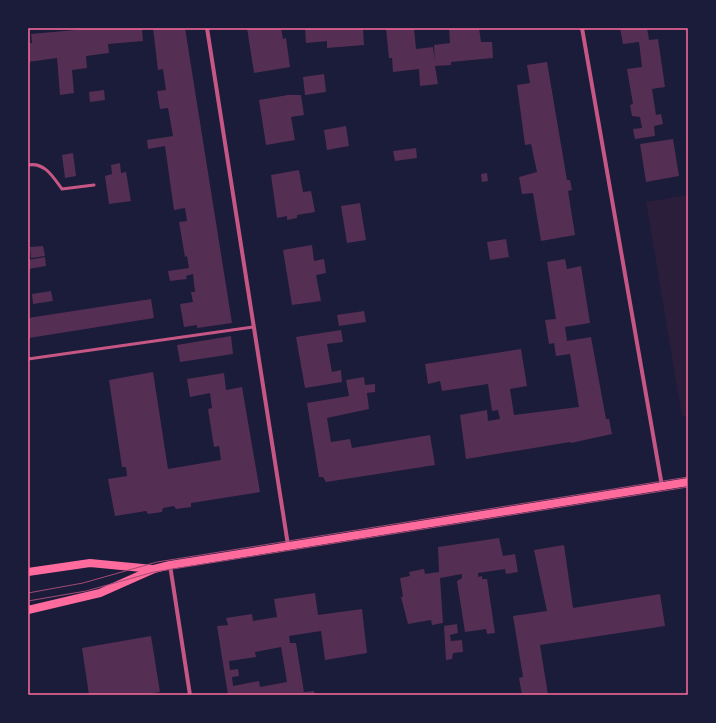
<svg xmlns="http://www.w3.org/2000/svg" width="716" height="723" font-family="'Varela Round',sans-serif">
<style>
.green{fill:#2a1e3b}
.building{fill:#542f53;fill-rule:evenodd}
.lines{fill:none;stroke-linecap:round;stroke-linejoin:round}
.service{stroke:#c65784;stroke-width:3}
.minor{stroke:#c65784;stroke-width:4}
.secondary{stroke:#ff6b9d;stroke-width:8}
.tram{stroke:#a44b75;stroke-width:1}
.neatline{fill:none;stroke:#ff6b9d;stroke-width:1.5}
</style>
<rect width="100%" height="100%" fill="#1b1b3a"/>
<path class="green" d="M688,195V416L682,417L646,202Z"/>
<g class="building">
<path d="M97,28H142L143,41L108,44L109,53L86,56L87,68L72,70L74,93L60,95L57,58L28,62V43H32L31,34Z"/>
<path d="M153,28H185L232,323L197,328V325L184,327L180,304L193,302L191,292H195L193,274L186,276L187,279L170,281L168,271L189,268L187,256L185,257L179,222L187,221L185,208L174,210L165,146L148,149L147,140L173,136L168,108L160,109L157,91L166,90L163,69L158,70Z"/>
<path d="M247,28H281L283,39L286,38L290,67L254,73Z"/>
<path d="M305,28H363L364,45L327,48V41L306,43Z"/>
<path d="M386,28H414L416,49L433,47L435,61L434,45L450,43L449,28H479L481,42H492L493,58L451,62V65L435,66L438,84L420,86L419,69L393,72L392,58H389Z"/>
<path d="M620,28H647L649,40L658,39L665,87L652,89L656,115L661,114L663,124L654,126L655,136L635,139L633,129L642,128L640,117L632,116L630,105L633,104L627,69L642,67L639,42L623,44Z"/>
<path d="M547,62L567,180H570L572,190L568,191L575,235L541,241L533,193L522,194L519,177L537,172L531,144L525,145L517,85L530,83L527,65Z"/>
<path d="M324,74L326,92L305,95L303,77Z"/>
<path d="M104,90L105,100L90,102L89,92Z"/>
<path d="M288,95H301L304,115L291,117L295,140L266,145L259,100Z"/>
<path d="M346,126L349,146L327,150L324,130Z"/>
<path d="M673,139L679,176L646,182L640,144Z"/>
<path d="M416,148L417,158L395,161L393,151Z"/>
<path d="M73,153L76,176L65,178L62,155Z"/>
<path d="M120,163L121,173L126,172L131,201L109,204L105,176L112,174L111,165Z"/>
<path d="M299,170L303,192L311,191L315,212L297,215V218L287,220V216L277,218L271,175Z"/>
<path d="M487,173L488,181L482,182L481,174Z"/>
<path d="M360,203L366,240L347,243L341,206Z"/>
<path d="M506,239L509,257L490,260L487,242Z"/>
<path d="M312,245L314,261L324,259L326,273L316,275L321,301L292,305L283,250Z"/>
<path d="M43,246L45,256L31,258L30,247Z"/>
<path d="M45,257L46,266L28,269V260Z"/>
<path d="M565,259L567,269L581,266L590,323L565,327L567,341L591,337L606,419H609L612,434L571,443L570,442L466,459L460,415L487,410L488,421L500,419L498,410L492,411L488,384L442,391L440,381L428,384L425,364L521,349L527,386L510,389L514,415L579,407L570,354L556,356L554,343L549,344L545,320L556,319L547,262Z"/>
<path d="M51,291L53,301L33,304L32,294Z"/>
<path d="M151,299L154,318L29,338L28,318Z"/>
<path d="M364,311L366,322L339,326L337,315Z"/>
<path d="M341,330L343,342L327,344L332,372L341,370L342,382L305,388L296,337Z"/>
<path d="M231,336L233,354L180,362L177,345Z"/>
<path d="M153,372L168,469L221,460L219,446L214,447L208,409L212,408L210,393L190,397L187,379L224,373L226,390L242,387L260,492L191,503V507L176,509L174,506L163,508L162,512L148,514L146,511L115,516L108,479L127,476L126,467H122L109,380Z"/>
<path d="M364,377L365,385L375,384V392L367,393L369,409L327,418L331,442L350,439L352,448L430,435L435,465L326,482L323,477H319L307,403L349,396L346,380Z"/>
<path d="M499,538L503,556L515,554L518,572L506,574L505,569L478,573V577L482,576V579H487L495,633L487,634L486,629L465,632L457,581L462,578V574L440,578L443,623L432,625L431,620L408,624L401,597H403L400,578L410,576L409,572L424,569L425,574L439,572L438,547Z"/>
<path d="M564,545L573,608L660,594L665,626L540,645L548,695H522L519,678L523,677L513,616L547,611L534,550Z"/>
<path d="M315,593L318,615L362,609L367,653L325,660L321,631L289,636L290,643H296L304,692L314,691L315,695H228L217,626L228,625L226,618L252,614L253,621L277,617L274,599ZM281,647L287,682L260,687L259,681L233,686L232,677L239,676L238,669L230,670L229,661L256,657L255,652Z"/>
<path d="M457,624L458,633L450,635L451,641L462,640L463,652L453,653L452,659L446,660L444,626Z"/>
<path d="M151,636L160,692L142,695H89L82,648Z"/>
</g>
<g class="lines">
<g class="service">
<path d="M28,165C45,162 53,177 62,189L94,185"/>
<path d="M28,359L253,327"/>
</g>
<g class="minor">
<path d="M207,28L288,545"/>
<path d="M582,28L662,486"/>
<path d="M170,565L190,695"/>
</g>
<g class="secondary">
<path d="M28,572L90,563L153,569"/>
<path d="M28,610L100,593L154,569L170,565L688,482"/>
</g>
<g class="tram">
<path d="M28,593L83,583L157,562L688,477"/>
<path d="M28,601L86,591L154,572L688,487"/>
</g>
</g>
<rect width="716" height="723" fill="none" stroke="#1b1b3a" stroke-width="58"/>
<rect x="29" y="29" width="658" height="665" class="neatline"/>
</svg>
